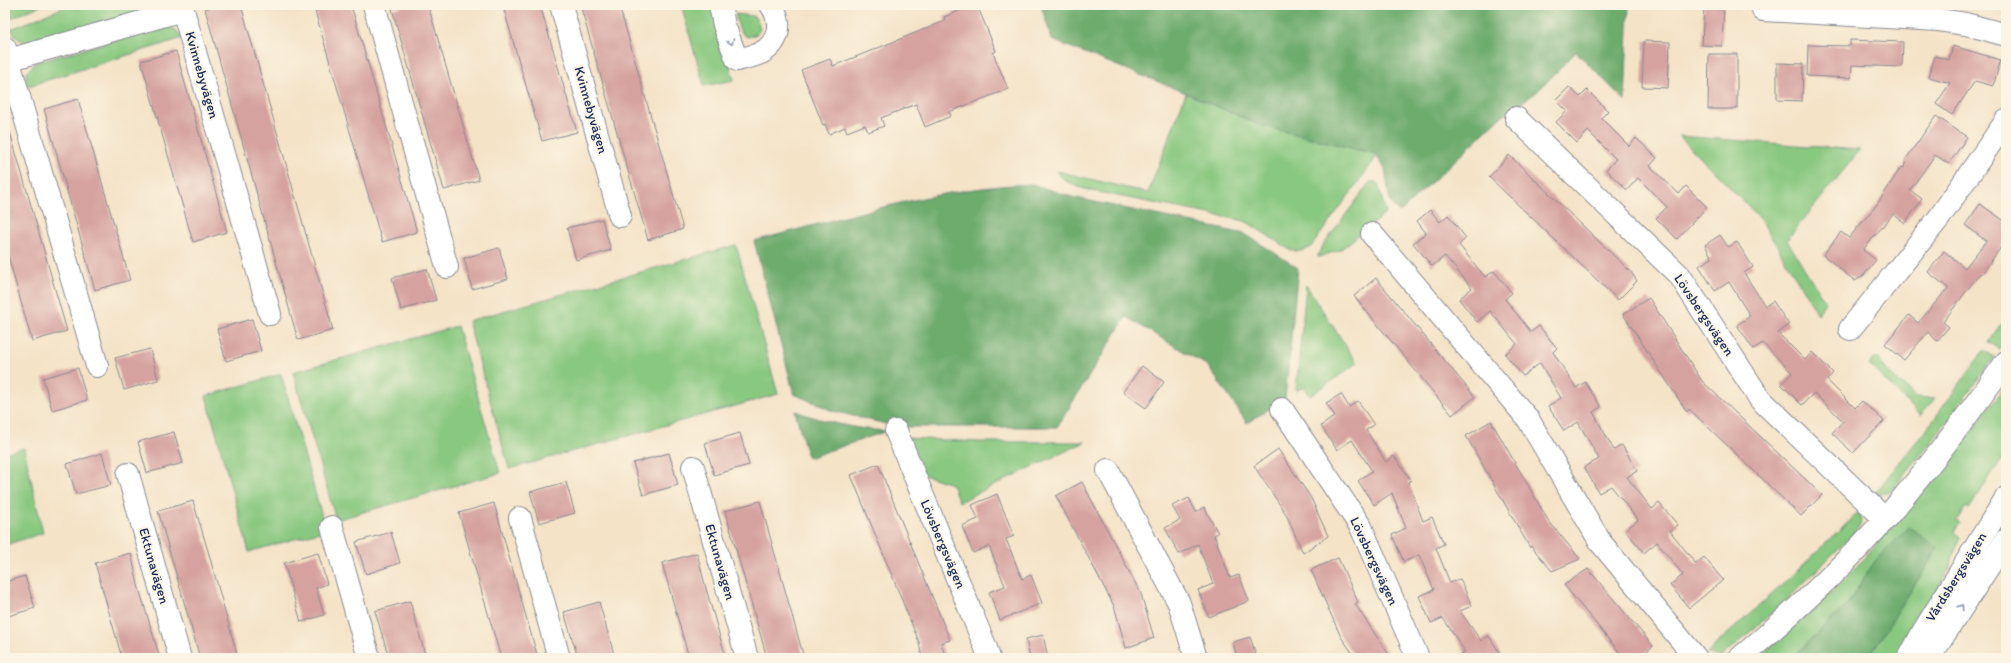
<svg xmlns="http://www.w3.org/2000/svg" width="2011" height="663" font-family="Itim,sans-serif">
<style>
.green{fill:#89c880;stroke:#527c6f}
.forest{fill:#6eac6e;stroke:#446e66}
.building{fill:#d5a29f}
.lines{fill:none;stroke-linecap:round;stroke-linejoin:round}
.street-casing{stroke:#888992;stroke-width:24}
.secondary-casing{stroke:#888992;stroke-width:24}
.street{stroke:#fff;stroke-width:22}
.secondary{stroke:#fff;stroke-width:22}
.oneway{stroke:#8d97ae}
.labels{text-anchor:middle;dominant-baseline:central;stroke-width:4;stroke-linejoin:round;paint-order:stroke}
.street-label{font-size:14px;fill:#1b2f5e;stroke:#fcf5e5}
</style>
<rect width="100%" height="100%" fill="#fcf5e5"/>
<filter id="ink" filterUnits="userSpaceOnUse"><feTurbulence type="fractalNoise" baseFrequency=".025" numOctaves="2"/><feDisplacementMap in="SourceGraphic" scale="8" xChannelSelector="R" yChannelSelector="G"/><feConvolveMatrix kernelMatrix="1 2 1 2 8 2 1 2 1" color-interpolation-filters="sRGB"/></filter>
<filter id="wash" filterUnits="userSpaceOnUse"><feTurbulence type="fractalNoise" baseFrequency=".012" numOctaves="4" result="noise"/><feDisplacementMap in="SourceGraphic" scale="16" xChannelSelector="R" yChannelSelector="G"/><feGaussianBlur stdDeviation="0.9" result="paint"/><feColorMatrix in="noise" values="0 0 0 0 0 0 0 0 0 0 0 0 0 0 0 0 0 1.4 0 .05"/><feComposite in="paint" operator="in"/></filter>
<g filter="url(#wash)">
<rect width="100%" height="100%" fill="#f4e3c7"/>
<g class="green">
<path d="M9,5H42L9,19Z"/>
<path d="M69,5H167L31,43C21,42 15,38 11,29Z"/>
<path d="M681,5H712L734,80L704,86Z"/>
<path d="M735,14L753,16L757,19L760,29L757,34L748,37C738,33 738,23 735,14Z"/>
<path d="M164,26L176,30L183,38L25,87L26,73L35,63Z"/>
<path d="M1186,93L1260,125L1376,154L1373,162L1311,247C1304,251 1299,252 1290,250L1245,221L1092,191C1078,187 1064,184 1057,171L1148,193Z"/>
<path d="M1679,136L1860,150L1787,240L1825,302L1818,314L1759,217Z"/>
<path d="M1370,182H1376L1378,184L1386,213L1340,250L1318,257V254L1324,244Z"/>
<path d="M736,245L778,394L509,469L468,321Z"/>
<path d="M1306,285L1357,363L1310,396L1304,387L1296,391Z"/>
<path d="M2006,318V339L1999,349L1989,342Z"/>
<path d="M457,326L500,473L336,520L293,372Z"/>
<path d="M1984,350L1994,357L1934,439L1891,491L1882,494H1874L1932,422Z"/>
<path d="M1876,357L1892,376L1916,397L1935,398L1921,416L1869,365Z"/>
<path d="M281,374L326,530L249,552L206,396Z"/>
<path d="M2006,385V455L1993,472L1969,509L1966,507L1956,521L1960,523L1954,532L1960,537L1949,568L1902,658H1868L1938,548L1875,561L1847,605L1792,658H1758L1845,580L1949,460Z"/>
<path d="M908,438L979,442H1085L959,502L952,484L924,475Z"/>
<path d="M24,448L43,533L5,545V453Z"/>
<path d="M1859,512L1861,522L1857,530L1788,599L1721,657L1707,654L1715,645L1779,588Z"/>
</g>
<g class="forest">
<path d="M1041,5H1629L1625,101L1576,52L1537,92L1503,115L1399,213L1390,201L1385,169L1375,154L1260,125L1186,93L1052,40Z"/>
<path d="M1032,184L1072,197L1245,234L1298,268L1285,399L1247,423L1208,366L1126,317L1057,427H898L833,411L794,394L754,241C845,218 938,187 1032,184Z"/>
<path d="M795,411C826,422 854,429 887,431L808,458Z"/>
<path d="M1909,527L1938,548L1868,658H1792L1847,605L1875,561Z"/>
</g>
<g id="blocks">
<g class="building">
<path d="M218,5H241L333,330L298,340L205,9Z"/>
<path d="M336,5H351L417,232L382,242L315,11Z"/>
<path d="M407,5H428L479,180L444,190L392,9Z"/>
<path d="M521,5H540L577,132L542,141L504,10Z"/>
<path d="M593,5H619L683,229L648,240L581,8Z"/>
<path d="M973,5H977L996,51L993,53L1008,89L949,112L951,116L925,127L916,104L881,118L884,126L868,132L865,125L847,132L845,127L829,134L825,124L823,125L801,70L830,59L833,66L945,21L944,17Z"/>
<path d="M1704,5H1724L1722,46L1702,45Z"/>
<path d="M1850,40L1903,42L1902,67L1852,65L1851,78L1807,76L1808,45L1850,46Z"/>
<path d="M1644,41L1670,42L1668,88L1642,87Z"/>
<path d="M1953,46L2001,60L1993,86L1975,81L1952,115L1936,104L1950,83L1929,77L1935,56L1949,60Z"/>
<path d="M176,51L227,232L193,242L141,61Z"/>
<path d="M1709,54H1737V109H1708Z"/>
<path d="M1777,63L1803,64L1802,101L1777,100Z"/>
<path d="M1569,87L1580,97L1587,90L1608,111L1601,118L1629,146L1636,138L1657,158L1650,166L1679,194L1686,186L1707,207L1677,239L1656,218L1667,207L1638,178L1627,190L1606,170L1616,159L1588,131L1577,143L1556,122L1567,111L1556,100Z"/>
<path d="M78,99L130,280L95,290L44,109Z"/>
<path d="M1936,116L1967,137L1949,164L1935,155L1910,190L1922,199L1905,223L1893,214L1863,250L1876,260L1863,276L1855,281L1823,255L1841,232L1849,238L1878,203L1901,167L1904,168L1906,159Z"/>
<path d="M10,132L67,331L32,341L5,245V133Z"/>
<path d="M1509,155L1631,272L1637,281L1618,300L1489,177Z"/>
<path d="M1980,204L2006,222V240L1982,274L1980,273L1943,322L1949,327L1937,341L1928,332L1904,360L1885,344L1909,315L1918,323L1948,288L1928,272L1944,251L1965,268L1986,241L1965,225Z"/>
<path d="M1430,210L1440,222L1448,215L1466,238L1459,245L1485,277L1494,271L1512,293L1505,299L1531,332L1539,326L1557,348L1553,352L1576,388L1585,382L1601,407L1593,412L1614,450L1622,445L1637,471L1627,477L1652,509L1659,503L1678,525L1670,531L1696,564L1704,557L1723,580L1689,608L1670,585L1683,575L1657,542L1644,553L1625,530L1638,520L1611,486L1599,493L1584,467L1599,459L1578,422L1564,431L1548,406L1561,398L1540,363L1523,376L1505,354L1517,344L1490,311L1477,322L1459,299L1472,288L1445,256L1432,266L1413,243L1426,233L1417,221Z"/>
<path d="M602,219L611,250L576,260L567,228Z"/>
<path d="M1720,235L1728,247L1737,242L1753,267L1744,273L1765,306L1773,301L1789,325L1778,333L1805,360L1812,352L1833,373L1827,380L1855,408L1862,401L1884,421L1853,453L1832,433L1843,421L1814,393L1802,405L1781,384L1792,373L1763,343L1753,349L1737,325L1750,316L1729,282L1715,291L1699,266L1712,258L1705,245Z"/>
<path d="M499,248L508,279L472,289L464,258Z"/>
<path d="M427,269L436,300L401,310L392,278Z"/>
<path d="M1376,278L1475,397L1452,415L1354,296Z"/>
<path d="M1649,298L1702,381L1822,495L1801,516L1689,409L1687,412L1623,314Z"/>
<path d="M252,319L261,351L226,361L217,329Z"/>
<path d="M150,349L158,380L124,390L115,358Z"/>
<path d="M1142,366L1164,382L1146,408L1123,392Z"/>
<path d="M78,368L87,400L52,410L43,378Z"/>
<path d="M1341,394L1349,407L1358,401L1374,425L1366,430L1386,462L1394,456L1411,480L1408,482L1423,521L1432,517L1444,544L1436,548L1450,583L1460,579L1472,606L1460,611L1481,641L1489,636L1503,658H1456L1465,652L1443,618L1431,623L1419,596L1434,590L1419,555L1404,562L1392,535L1406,528L1392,493L1374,505L1358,481L1372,471L1352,440L1337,450L1321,426L1335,416L1326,403Z"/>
<path d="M1491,421L1548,520L1580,559L1552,571L1531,546L1530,548L1466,436Z"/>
<path d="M174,432L183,463L147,473L138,442Z"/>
<path d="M740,433L749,465L714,475L705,443Z"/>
<path d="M1278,449L1311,498L1328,536L1303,553L1286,514L1254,466Z"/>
<path d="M102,453L111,485L76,494L67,464Z"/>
<path d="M669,453L678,485L643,495L633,463Z"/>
<path d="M878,464L950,640L941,643L946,658H922L919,642L851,475Z"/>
<path d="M566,482L575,513L539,523L530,492Z"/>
<path d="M1082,482L1141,594L1154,638L1126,648L1114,606L1056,496Z"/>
<path d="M997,494L1014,536L1006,539L1022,579L1031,575L1042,603L1000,620L989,592L1005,586L989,546L973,553L962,526L978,519L972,505Z"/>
<path d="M1189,498L1196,512L1204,507L1218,533L1214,535L1230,578L1239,575L1249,601L1209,617L1198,590L1213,584L1198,544L1179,554L1165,528L1180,520L1172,506Z"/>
<path d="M193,501L208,551L238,658H200L158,511Z"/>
<path d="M760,501L783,583L804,658H767L725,511Z"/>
<path d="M494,503L517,585L538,658H501L459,513Z"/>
<path d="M391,532L400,563L366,574L356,542Z"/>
<path d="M131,553L138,585L160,658H122L95,563Z"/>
<path d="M318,553L327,584L316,588L324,615L301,622L284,563Z"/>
<path d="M697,553L705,585L726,658H689L662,563Z"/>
<path d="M1338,558L1358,602L1355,604L1391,658H1356L1341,637L1311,570Z"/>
<path d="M1588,569L1653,646L1639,658H1624L1564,585Z"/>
<path d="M25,576L35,608L5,617V582Z"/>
<path d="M410,601L426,658H389L375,611Z"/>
<path d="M599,602L615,658H578L564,612Z"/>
<path d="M1043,635L1048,658H1030L1026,639Z"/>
<path d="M1250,637L1257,658H1237L1233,642Z"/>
</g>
</g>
</g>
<g filter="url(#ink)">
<use href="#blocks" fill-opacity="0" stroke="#888992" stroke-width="1"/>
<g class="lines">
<g class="street-casing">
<g id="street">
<path d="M374,5L447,267"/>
<path d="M561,5L620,216"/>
<path d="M720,5L724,25L737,60C745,58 754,56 761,53C780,42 783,22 771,5"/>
<path d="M1763,10L1938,20L1966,24L2006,35"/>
<path d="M5,48L97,366"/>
<path d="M5,61L183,10L270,314"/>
<path d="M1516,118L1680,276L1760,399L1885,519"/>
<path d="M1372,234L1528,419L1601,543L1696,658"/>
<path d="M1850,329L1939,218L2006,121"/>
<path d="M1282,409L1361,527L1418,658"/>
<path d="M896,431L986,648L989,658"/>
<path d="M693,467L747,658"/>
<path d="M1108,470L1179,603L1196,658"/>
<path d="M128,474L180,658"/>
<path d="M520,518L559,658"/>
<path d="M332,527L369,658"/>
<path d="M1740,658C1791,615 1842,568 1886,518C1929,468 1968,415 2006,362"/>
</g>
</g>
<g class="secondary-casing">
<g id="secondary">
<path d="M1909,658L1924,630L2006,498"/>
<path d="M1929,658L2006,540"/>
</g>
</g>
<use href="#street" class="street"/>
<use href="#secondary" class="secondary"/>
</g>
<defs><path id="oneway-chevron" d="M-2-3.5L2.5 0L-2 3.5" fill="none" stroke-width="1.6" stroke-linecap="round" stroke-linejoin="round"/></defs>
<g class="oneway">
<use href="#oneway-chevron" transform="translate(731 42) rotate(70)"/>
<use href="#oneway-chevron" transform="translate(1961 607) rotate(-56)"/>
</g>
</g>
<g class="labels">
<g class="street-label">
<text transform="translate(202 75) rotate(74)">Kvinnebyvägen</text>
<text transform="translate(591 110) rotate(74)">Kvinnebyvägen</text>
<text transform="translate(1704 315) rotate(56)">Lövsbergsvägen</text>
<text transform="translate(943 544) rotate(67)">Lövsbergsvägen</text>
<text transform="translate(1374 561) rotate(65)">Lövsbergsvägen</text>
<text transform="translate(720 562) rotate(74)">Ektunavägen</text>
<text transform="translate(154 566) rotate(74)">Ektunavägen</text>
<text transform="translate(1956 577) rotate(-58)">Vårdsbergsvägen</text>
</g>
</g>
<rect width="2011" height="663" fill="none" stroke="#fcf5e5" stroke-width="20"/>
</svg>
